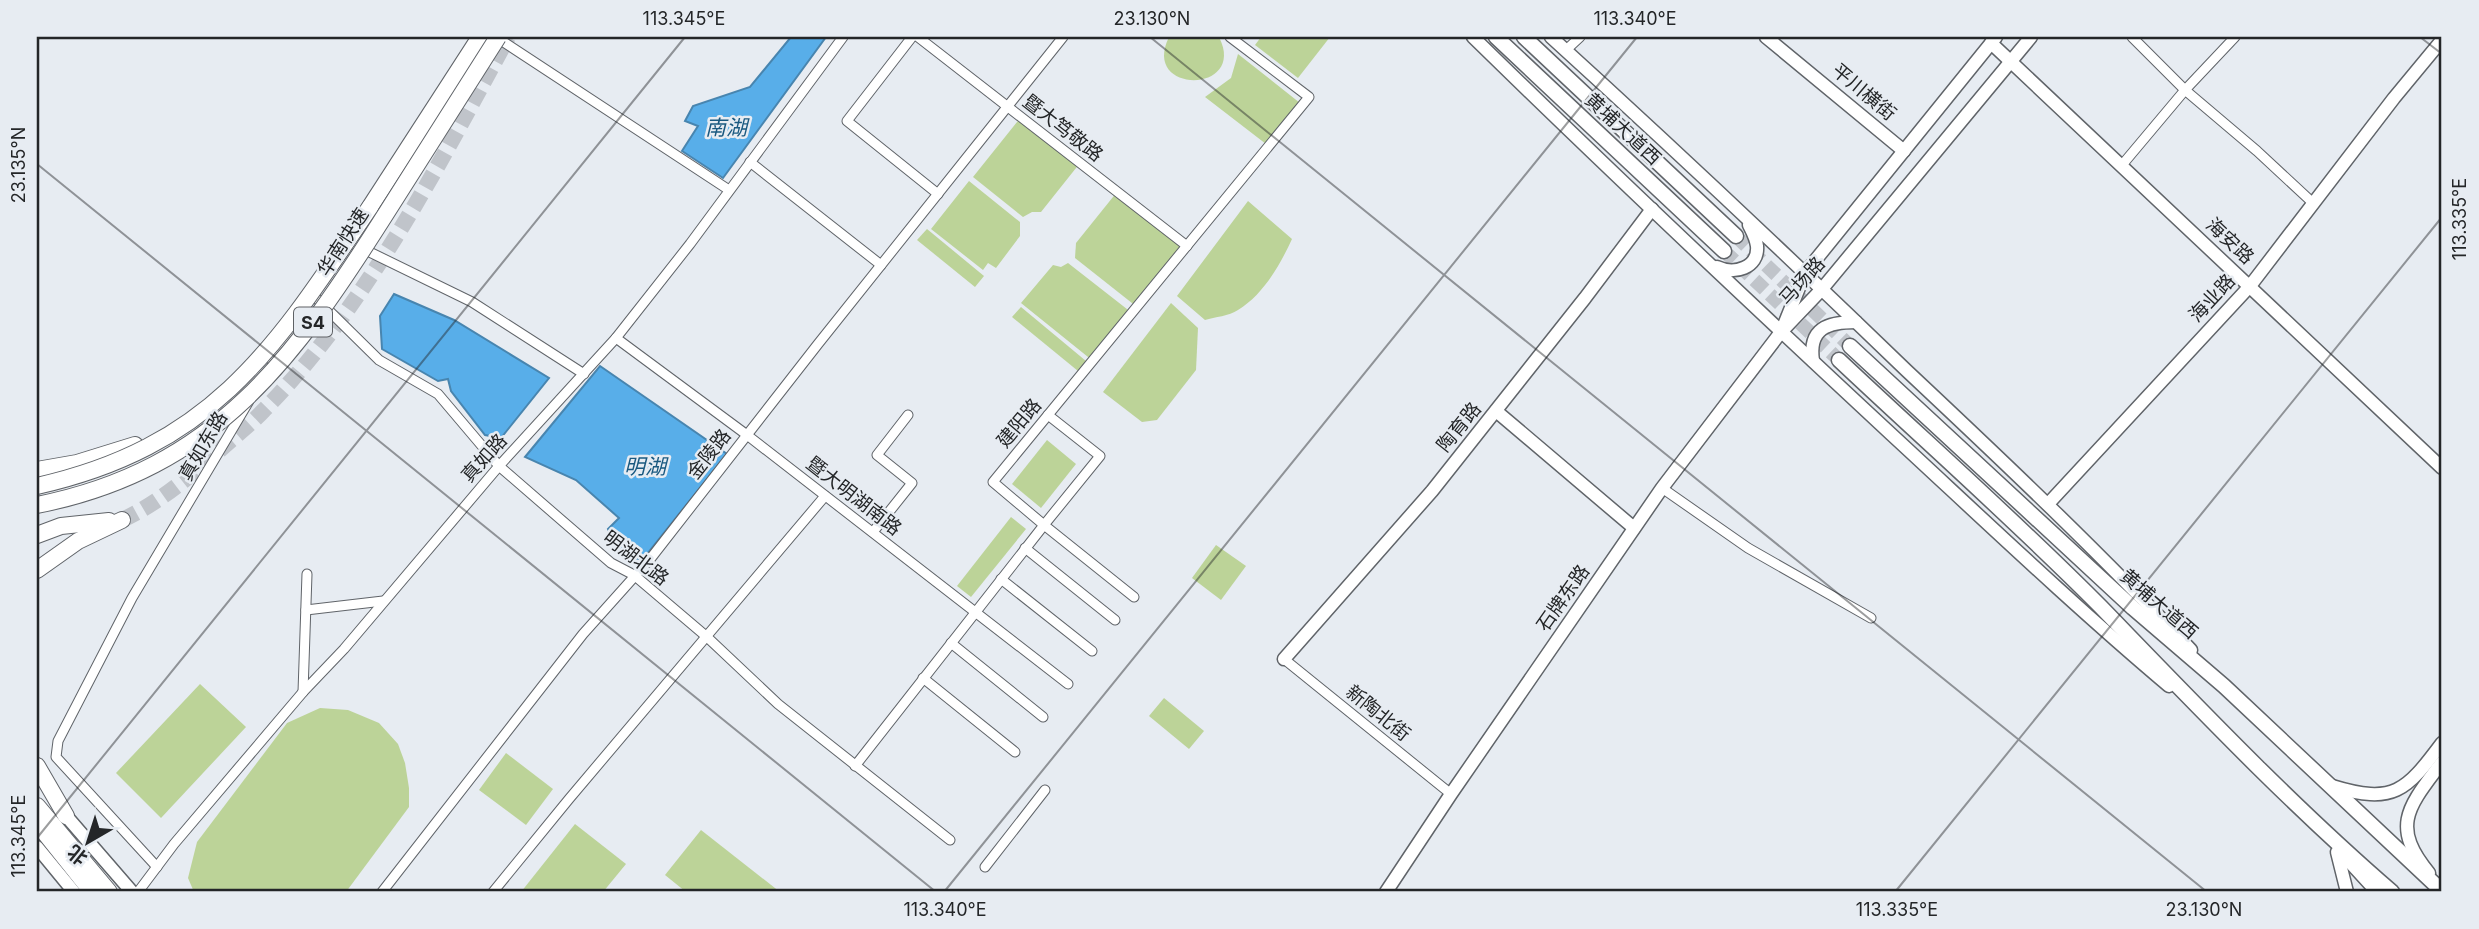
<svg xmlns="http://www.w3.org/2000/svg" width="2479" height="929" font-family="Inter,'Noto Sans SC',sans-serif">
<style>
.green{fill:#bcd398}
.water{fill:#58aee9;stroke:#4885af;stroke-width:2}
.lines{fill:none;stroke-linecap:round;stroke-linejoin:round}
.primary-tunnel{stroke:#c0c4ca;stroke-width:14;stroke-dasharray:14 7;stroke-linecap:butt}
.highway-tunnel{stroke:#c0c4ca;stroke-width:16;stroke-dasharray:16 8;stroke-linecap:butt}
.street-casing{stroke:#606469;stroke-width:11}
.secondary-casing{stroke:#606469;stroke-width:15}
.primary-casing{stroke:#606469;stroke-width:17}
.highway-casing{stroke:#606469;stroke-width:18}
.street{stroke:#fff;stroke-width:9}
.secondary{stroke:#fff;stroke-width:12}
.primary{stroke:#fff;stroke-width:14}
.highway{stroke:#fff;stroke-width:16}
.highway-bridge-casing{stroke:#606469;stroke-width:18;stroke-linecap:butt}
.highway-bridge{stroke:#fff;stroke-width:16}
.ticks{fill:none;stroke:#242628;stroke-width:2;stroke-opacity:0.45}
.labels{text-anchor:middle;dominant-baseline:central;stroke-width:5;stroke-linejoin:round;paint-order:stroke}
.shield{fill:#e7ecf2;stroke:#5e6165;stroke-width:2}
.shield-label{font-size:18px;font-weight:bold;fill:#242628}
.street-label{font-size:19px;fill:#242628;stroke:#e7ecf2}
.water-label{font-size:21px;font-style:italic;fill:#1a5980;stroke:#e7ecf2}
.neatline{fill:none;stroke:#242628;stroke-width:2.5}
.ticks-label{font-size:18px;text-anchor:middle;fill:#242628}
</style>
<rect width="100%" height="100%" fill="#e7ecf2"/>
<g class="green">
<path d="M1169,37H1219C1248,94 1140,95 1169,37Z"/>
<path d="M1261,37H1330L1298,78L1255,45Z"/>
<path d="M1238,54L1300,103L1266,144L1205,97L1231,78Z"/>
<path d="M1021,117L1080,163L1041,212H1032L1023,217L973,177Z"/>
<path d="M969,181L1020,222V236L996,268L988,263L983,270L931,229Z"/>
<path d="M1117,192L1187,246L1137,307L1075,258L1076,243Z"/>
<path d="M1248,201L1292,239C1280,265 1263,295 1238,310C1229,316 1215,317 1205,320L1177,296Z"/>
<path d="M927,229L984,276L975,287L917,240Z"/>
<path d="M1068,263L1132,313L1093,361L1021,303L1053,265L1061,267Z"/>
<path d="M1171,303L1198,328L1196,370L1157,420L1142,422L1103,392Z"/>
<path d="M1021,307L1086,361L1078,371L1012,317Z"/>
<path d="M1047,440L1076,464L1041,508L1012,484Z"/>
<path d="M1011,517L1026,529L971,597L957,586Z"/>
<path d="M1216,545L1246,566L1221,600L1192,578Z"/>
<path d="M200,684L246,727L161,818L116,773Z"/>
<path d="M1164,698L1204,731L1189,749L1149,716Z"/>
<path d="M320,708L348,710L379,723L398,744L405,763L409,788V807L346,892H194L188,878L197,842L287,723Z"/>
<path d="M506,753L553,789L526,825L479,790Z"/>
<path d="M575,824L626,864L603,892H521Z"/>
<path d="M701,830L780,892H686L665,875Z"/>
</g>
<g class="water">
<path d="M791,37H826L723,178L682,151L698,126L685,121L693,106L750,87Z"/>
<path d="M394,294L454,320L549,378L501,438L485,435L451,391L448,379L438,381L382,349L380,316Z"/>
<path d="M600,366L727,454L643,559C617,559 617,550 608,529L619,518L576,480L525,457Z"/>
</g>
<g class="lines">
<g class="primary-tunnel">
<path d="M1736,236L1850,346"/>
<path d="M1724,251L1839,360"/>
</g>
<path class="highway-tunnel" d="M122,520C159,503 190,476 221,449C235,436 251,424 264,410C368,304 438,166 508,37"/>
<g class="street-casing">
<g id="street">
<path d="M496,37L729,190"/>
<path d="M912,37L847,121L938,194"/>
<path d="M918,37L1187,246"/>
<path d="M2132,37L2185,90L2257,151L2313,203"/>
<path d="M1566,50L1580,37"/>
<path d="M750,162L881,265"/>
<path d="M2122,165L2185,90L2235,37"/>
<path d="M347,241L472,302L584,374"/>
<path d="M312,294L379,360L438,394L499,466L611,563L634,575L707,637L778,704L950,840"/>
<path d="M616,338L747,435L1068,684"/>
<path d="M272,362L292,329"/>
<path d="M1048,415L1100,456L1044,525L1134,597"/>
<path d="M1662,488L1748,548L1871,618"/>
<path d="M873,532L912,483L877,455L908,415"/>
<path d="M1025,548L1115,620"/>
<path d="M1001,579L1092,651"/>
<path d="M306,610L383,601"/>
<path d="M951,643L1043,717"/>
<path d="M1284,659L1451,794"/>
<path d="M923,678L1015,752"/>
<path d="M303,692L307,574"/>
<path d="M855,766L1044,525L993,482L1309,97L1230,37"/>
<path d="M157,867L56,757L58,741L132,598L249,401"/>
<path d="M985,867L1045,790"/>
<path d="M138,892L174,844L303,692L344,649L499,466L616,338L690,244L843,37"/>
<path d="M382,892L583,634L651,558L818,344L1063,37"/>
<path d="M493,892L569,799L825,496"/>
</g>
</g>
<g class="secondary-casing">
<g id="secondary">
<path d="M1473,37C1610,171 1750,303 1891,434C1983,519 2073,605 2169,686"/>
<path d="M1551,37C1671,146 1790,258 1907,371C2004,462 2100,553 2191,650"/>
<path d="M1766,37L1904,151"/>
<path d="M1991,43L2442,468"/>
<path d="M1717,267C1734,275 1759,268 1757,246C1756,238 1752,231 1749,225"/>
<path d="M1784,325L1805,273L1996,37"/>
<path d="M1813,361C1808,328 1828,322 1856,322"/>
<path d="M1496,411L1634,528"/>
<path d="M2048,504L2250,286L2394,98L2442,40"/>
<path d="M1284,659L1432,491L1585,298L1652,209"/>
<path d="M2332,786C2394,805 2406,791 2442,743"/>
<path d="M61,810L132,892"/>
<path d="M37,847L74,892"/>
<path d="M2337,852L2347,892"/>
<path d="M2344,856L2377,892"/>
<path d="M2429,873C2389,825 2410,805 2442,762"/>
<path d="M1386,892L1451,794L1662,488L1781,332L1822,289L2031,37"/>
</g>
</g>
<g class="primary-casing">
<g id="primary">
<path d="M1496,37L1724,251"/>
<path d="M1524,37L1736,236"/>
<path d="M1850,346L2133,608L2224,686L2442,891"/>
<path d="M1839,360C1926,442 2017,522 2101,607C2196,705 2289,803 2392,892"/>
</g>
</g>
<g class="highway-casing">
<g id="highway">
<path d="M370,207L480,37"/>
<path d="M37,470L77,463L135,445"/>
<path d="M37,535L61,526L109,521"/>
<path d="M37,570L78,541L122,520"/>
<path d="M37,766L66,816"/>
<path d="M37,806L109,892"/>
<path d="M37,823L92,892"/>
</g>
</g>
<use href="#street" class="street"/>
<use href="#secondary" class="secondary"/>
<use href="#primary" class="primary"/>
<use href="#highway" class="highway"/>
<g class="highway-bridge-casing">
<g id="highway-bridge">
<path d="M37,486C214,446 275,348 370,207"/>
<path d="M37,505C217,469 295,357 387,212C424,153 461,95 498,37"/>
</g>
</g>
<use href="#highway-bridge" class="highway-bridge"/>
</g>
<path class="ticks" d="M1150,37L2207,892M2420,37L2442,54M37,164L936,892M37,838L685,37M944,892L1637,37M1895,892L2442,217"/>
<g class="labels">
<rect class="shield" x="294" y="307.5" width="38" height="29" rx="5"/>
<g class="shield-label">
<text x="313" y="322">S4</text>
</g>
<g class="street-label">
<text transform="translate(1864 92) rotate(40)">平川横街</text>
<text transform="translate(1063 128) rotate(38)">暨大笃敬路</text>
<text transform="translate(1623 129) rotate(43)">黄埔大道西</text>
<text transform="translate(2230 241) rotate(43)">海安路</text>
<text transform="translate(343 242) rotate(-57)">华南快速</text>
<text transform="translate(1802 281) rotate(-48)">马场路</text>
<text transform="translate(2212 298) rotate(-47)">海业路</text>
<text transform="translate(1019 423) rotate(-50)">建阳路</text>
<text transform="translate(1459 427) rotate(-51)">陶育路</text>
<text transform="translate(203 446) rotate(-60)">真如东路</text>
<text transform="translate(709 454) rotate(-52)">金陵路</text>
<text transform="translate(484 458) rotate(-48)">真如路</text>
<text transform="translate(854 496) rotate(38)">暨大明湖南路</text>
<text transform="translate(636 558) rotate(37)">明湖北路</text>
<text transform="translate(1563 598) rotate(-55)">石牌东路</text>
<text transform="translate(2159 604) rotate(41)">黄埔大道西</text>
<text transform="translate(1378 713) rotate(39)">新陶北街</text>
</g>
<g class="water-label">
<text x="726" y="127">南湖</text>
<text x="645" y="466">明湖</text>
</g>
</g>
<rect width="2479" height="929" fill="none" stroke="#e7ecf2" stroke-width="77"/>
<g transform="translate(88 842) rotate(219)" stroke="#e7ecf2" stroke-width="5" paint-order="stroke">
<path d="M0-5L12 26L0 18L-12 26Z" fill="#242628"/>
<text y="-10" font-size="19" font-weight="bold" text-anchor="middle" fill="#242628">北</text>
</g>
<rect x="38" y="38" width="2402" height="852" class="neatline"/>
<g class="ticks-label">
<text x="684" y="25">113.345°E</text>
<text x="1152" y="25">23.130°N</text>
<text x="1635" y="25">113.340°E</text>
<text transform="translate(19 165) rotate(-90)" y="6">23.135°N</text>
<text transform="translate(2460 219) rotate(-90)" y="6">113.335°E</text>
<text transform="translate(19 836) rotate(-90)" y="6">113.345°E</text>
<text x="945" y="916">113.340°E</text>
<text x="1897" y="916">113.335°E</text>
<text x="2204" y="916">23.130°N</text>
</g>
</svg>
